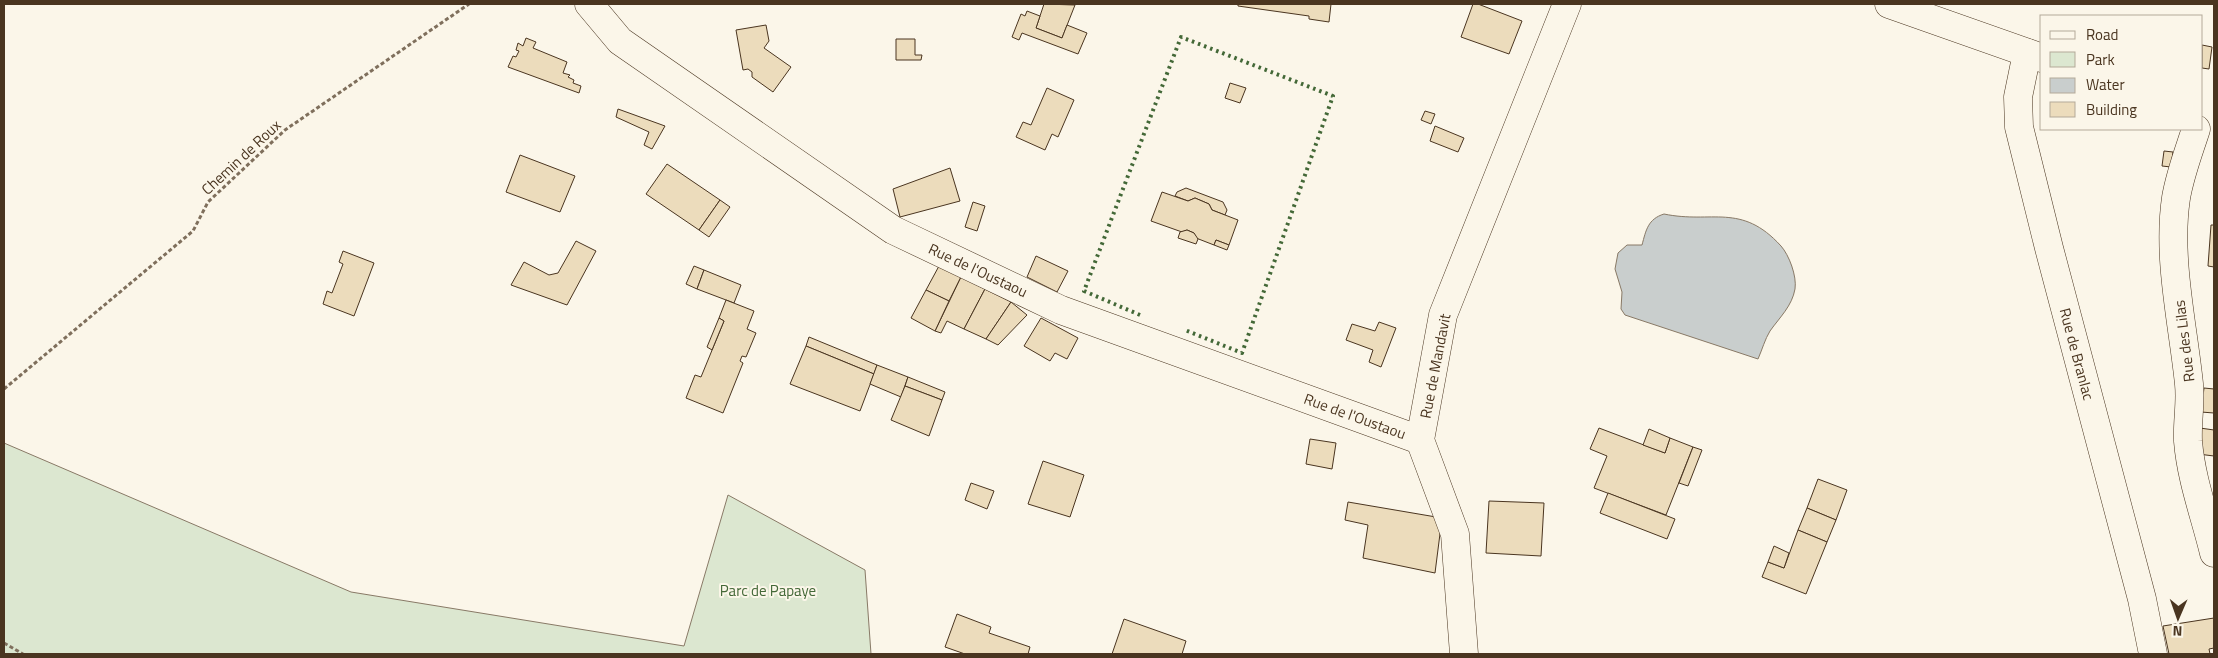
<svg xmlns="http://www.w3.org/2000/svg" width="2218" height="658" font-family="'Titillium Web',sans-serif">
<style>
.green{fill:#dce7d0;stroke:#887966}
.water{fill:#c9cecd;stroke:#887966}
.building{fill:#ecdcbc;stroke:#4a3520}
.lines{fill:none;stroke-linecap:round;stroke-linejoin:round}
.minor-casing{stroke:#4a3520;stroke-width:29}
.path{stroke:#7f6f5c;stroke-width:3;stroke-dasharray:4 2.5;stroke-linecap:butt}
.minor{stroke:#fbf6e9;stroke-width:28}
.hedge{stroke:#436837;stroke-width:4;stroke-dasharray:2.5 4;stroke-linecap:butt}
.labels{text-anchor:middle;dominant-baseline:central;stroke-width:4;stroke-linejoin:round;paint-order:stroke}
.street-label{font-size:15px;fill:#4a3520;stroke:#fbf6e9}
.park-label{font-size:15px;fill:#436837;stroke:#fbf6e9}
</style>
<rect width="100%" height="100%" fill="#fbf6e9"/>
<path class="green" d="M4,443L351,592L684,646L728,495L865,570L871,654H4Z"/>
<path class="water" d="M1664,214C1712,224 1741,202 1781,246C1789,255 1797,276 1795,289C1792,306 1780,317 1770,331C1765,339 1762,350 1758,359L1625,315L1621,309L1622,292L1615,269L1618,253L1627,245H1642C1646,230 1648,219 1664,214Z"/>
<g class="building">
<path d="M1044,4L1075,5L1062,38L1036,28Z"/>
<path d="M1238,4H1331L1329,22L1309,19V16L1238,6Z"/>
<path d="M1473,4H1478L1522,21L1509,54L1461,37Z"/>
<path d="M1027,11L1040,16L1036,28L1062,38L1067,25L1087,33L1078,54L1022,33L1019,40L1012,37L1021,14L1025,16Z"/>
<path d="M766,25L769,41L764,48L791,67L773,92L752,77V72L748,69L743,70L736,30Z"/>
<path d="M526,38L536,42L533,48L567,62L563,73L570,75L568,77L574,80L573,83L581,86L579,93L508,67L513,56L516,57L519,51L516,50L518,43L523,46Z"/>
<path d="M896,39H915V55H922L921,60H896Z"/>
<path d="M2202,45L2212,47L2209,69L2202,68Z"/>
<path d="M1230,83L1246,88L1240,103L1225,98Z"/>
<path d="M1047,88L1074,100L1058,137L1052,134L1045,150L1016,137L1023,122L1031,125Z"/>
<path d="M618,109L665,126L652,149L644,145L649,132L616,117Z"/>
<path d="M1425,111L1435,114L1431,124L1421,120Z"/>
<path d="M1435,126L1464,138L1458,152L1430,141Z"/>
<path d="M2164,151L2173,152L2171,167L2162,166Z"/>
<path d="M520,155L575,176L560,212L506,192Z"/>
<path d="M667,164L720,200L699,230L646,194Z"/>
<path d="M950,168L960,201L900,217L893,189Z"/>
<path d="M1186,188L1223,202L1227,210L1225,215L1212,210L1209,204L1195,198L1188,201L1175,196L1177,192Z"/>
<path d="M1162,192L1188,201L1195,198L1209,204L1212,210L1238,220L1229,245L1216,240L1214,245L1196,238L1194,233L1187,230L1182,232L1151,221Z"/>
<path d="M720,200L730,207L709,237L699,230Z"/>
<path d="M973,202L985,206L977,231L965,227Z"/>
<path d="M2211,225H2214V267L2208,266Z"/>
<path d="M1187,230L1194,233L1198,239L1196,244L1178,238L1180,232Z"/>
<path d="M1216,240L1229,245L1227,250L1214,245Z"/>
<path d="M576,241L596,251L567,305L511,285L524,262L549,275L558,273Z"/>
<path d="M343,251L374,263L354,316L323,304L327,291L332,293L343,264L339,262Z"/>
<path d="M1036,256L1068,271L1057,292L1027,277Z"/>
<path d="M694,266L704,270L697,289L686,284Z"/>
<path d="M939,266L961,277L949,301L926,290Z"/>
<path d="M704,270L741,285L734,303L697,289Z"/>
<path d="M961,277L985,289L964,329L947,321L941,333L935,331Z"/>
<path d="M985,289L1011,302L986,339L964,329Z"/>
<path d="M926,290L949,301L935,331L911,318Z"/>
<path d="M726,300L754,311L747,329L756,333L746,357L742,356L740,361L743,363L723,413L686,398L695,375L701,377L724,321L719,318Z"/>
<path d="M1011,302L1027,315L998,345L986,339Z"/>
<path d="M719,318L724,321L712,350L707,347Z"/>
<path d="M1041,318L1078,338L1067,359L1055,353L1050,361L1024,346Z"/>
<path d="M1379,322L1396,328L1381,367L1369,362L1373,350L1346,340L1352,324L1375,331Z"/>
<path d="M809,337L877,365L874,374L806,346Z"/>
<path d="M806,346L874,374L860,411L790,384Z"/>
<path d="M877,365L908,377L901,397L870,384Z"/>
<path d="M908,377L945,392L942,400L905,386Z"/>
<path d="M905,386L942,400L929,436L891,420Z"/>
<path d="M2204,388L2214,389V413L2201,412Z"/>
<path d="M1599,428L1665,453L1670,438L1693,447L1666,515L1594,488L1607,456L1590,449Z"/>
<path d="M2200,428L2214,430V456L2198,454Z"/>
<path d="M1649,429L1670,438L1665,453L1643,445Z"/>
<path d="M1310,439L1336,443L1332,469L1306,464Z"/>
<path d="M1693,447L1702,450L1688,486L1679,483Z"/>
<path d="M1043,461L1084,475L1070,517L1028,504Z"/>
<path d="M1818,479L1847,490L1836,520L1807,508Z"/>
<path d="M971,483L994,491L987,509L965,500Z"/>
<path d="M1608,493L1675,519L1667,539L1600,513Z"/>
<path d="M1489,501L1544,503L1541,556L1486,553Z"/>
<path d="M1348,502L1442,518L1435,573L1363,558L1368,525L1345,520Z"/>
<path d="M1807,508L1836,520L1827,542L1798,530Z"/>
<path d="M1798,530L1827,542L1806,594L1762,577L1768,562L1784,568Z"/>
<path d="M1774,546L1789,553L1784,568L1768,562Z"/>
<path d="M957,614L991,627L989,633L1030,647L1028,654H965L945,647Z"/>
<path d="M2214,618V648L2209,649L2210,654H2169L2163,626Z"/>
<path d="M1124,619L1186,641L1182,654H1112Z"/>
</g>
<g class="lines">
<g class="minor-casing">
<g id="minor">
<path d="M589,4L620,41L893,230L1061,310L1420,440"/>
<path d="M1889,4L2042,58"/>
<path d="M2027,53L2018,97L2019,127L2049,248L2142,599L2153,654"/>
<path d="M2196,129C2189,151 2180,174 2176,198C2167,258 2183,325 2189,384C2191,403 2187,422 2188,441C2191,479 2205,516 2214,553"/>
<path d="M1464,654L1455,534L1420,440L1443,315L1567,4"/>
</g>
</g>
<g class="path">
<path d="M4,389L193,231L208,202L285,130L469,4"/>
<path d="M4,643L23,654"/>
</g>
<use href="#minor" class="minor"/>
<path class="hedge" d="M1140,315L1084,291L1181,37L1333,96L1242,353L1185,330"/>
</g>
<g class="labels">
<g class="street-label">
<text transform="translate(241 157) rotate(-43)">Chemin de Roux</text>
<text transform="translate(978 270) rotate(25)">Rue de l'Oustaou</text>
<text transform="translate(2184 341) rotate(-97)">Rue des Lilas</text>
<text transform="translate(2077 354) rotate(75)">Rue de Branlac</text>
<text transform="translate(1435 366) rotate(-79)">Rue de Mandavit</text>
<text transform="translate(1355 416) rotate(20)">Rue de l'Oustaou</text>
</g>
<g class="park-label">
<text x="768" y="590">Parc de Papaye</text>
</g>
</g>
<rect width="2218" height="658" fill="none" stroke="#4a3520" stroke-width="10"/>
<rect x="2040" y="15" width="162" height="115" fill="#fbf6e9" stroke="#b4a999"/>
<rect x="2050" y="31" width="25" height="8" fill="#fbf6e9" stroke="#b4a999"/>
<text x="2086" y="40" font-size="15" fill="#4a3520">Road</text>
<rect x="2050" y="52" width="25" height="15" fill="#dce7d0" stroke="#b4a999"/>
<text x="2086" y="65" font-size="15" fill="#4a3520">Park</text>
<rect x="2050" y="78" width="25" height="15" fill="#c9cecd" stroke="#b4a999"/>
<text x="2086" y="90" font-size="15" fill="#4a3520">Water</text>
<rect x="2050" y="102" width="25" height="15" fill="#ecdcbc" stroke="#b4a999"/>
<text x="2086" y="115" font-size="15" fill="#4a3520">Building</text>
<g transform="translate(2178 618) rotate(182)" stroke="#fbf6e9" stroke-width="4" paint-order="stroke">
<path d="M0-4L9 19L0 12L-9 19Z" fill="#4a3520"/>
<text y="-8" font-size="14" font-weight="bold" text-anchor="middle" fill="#4a3520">N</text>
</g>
</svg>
